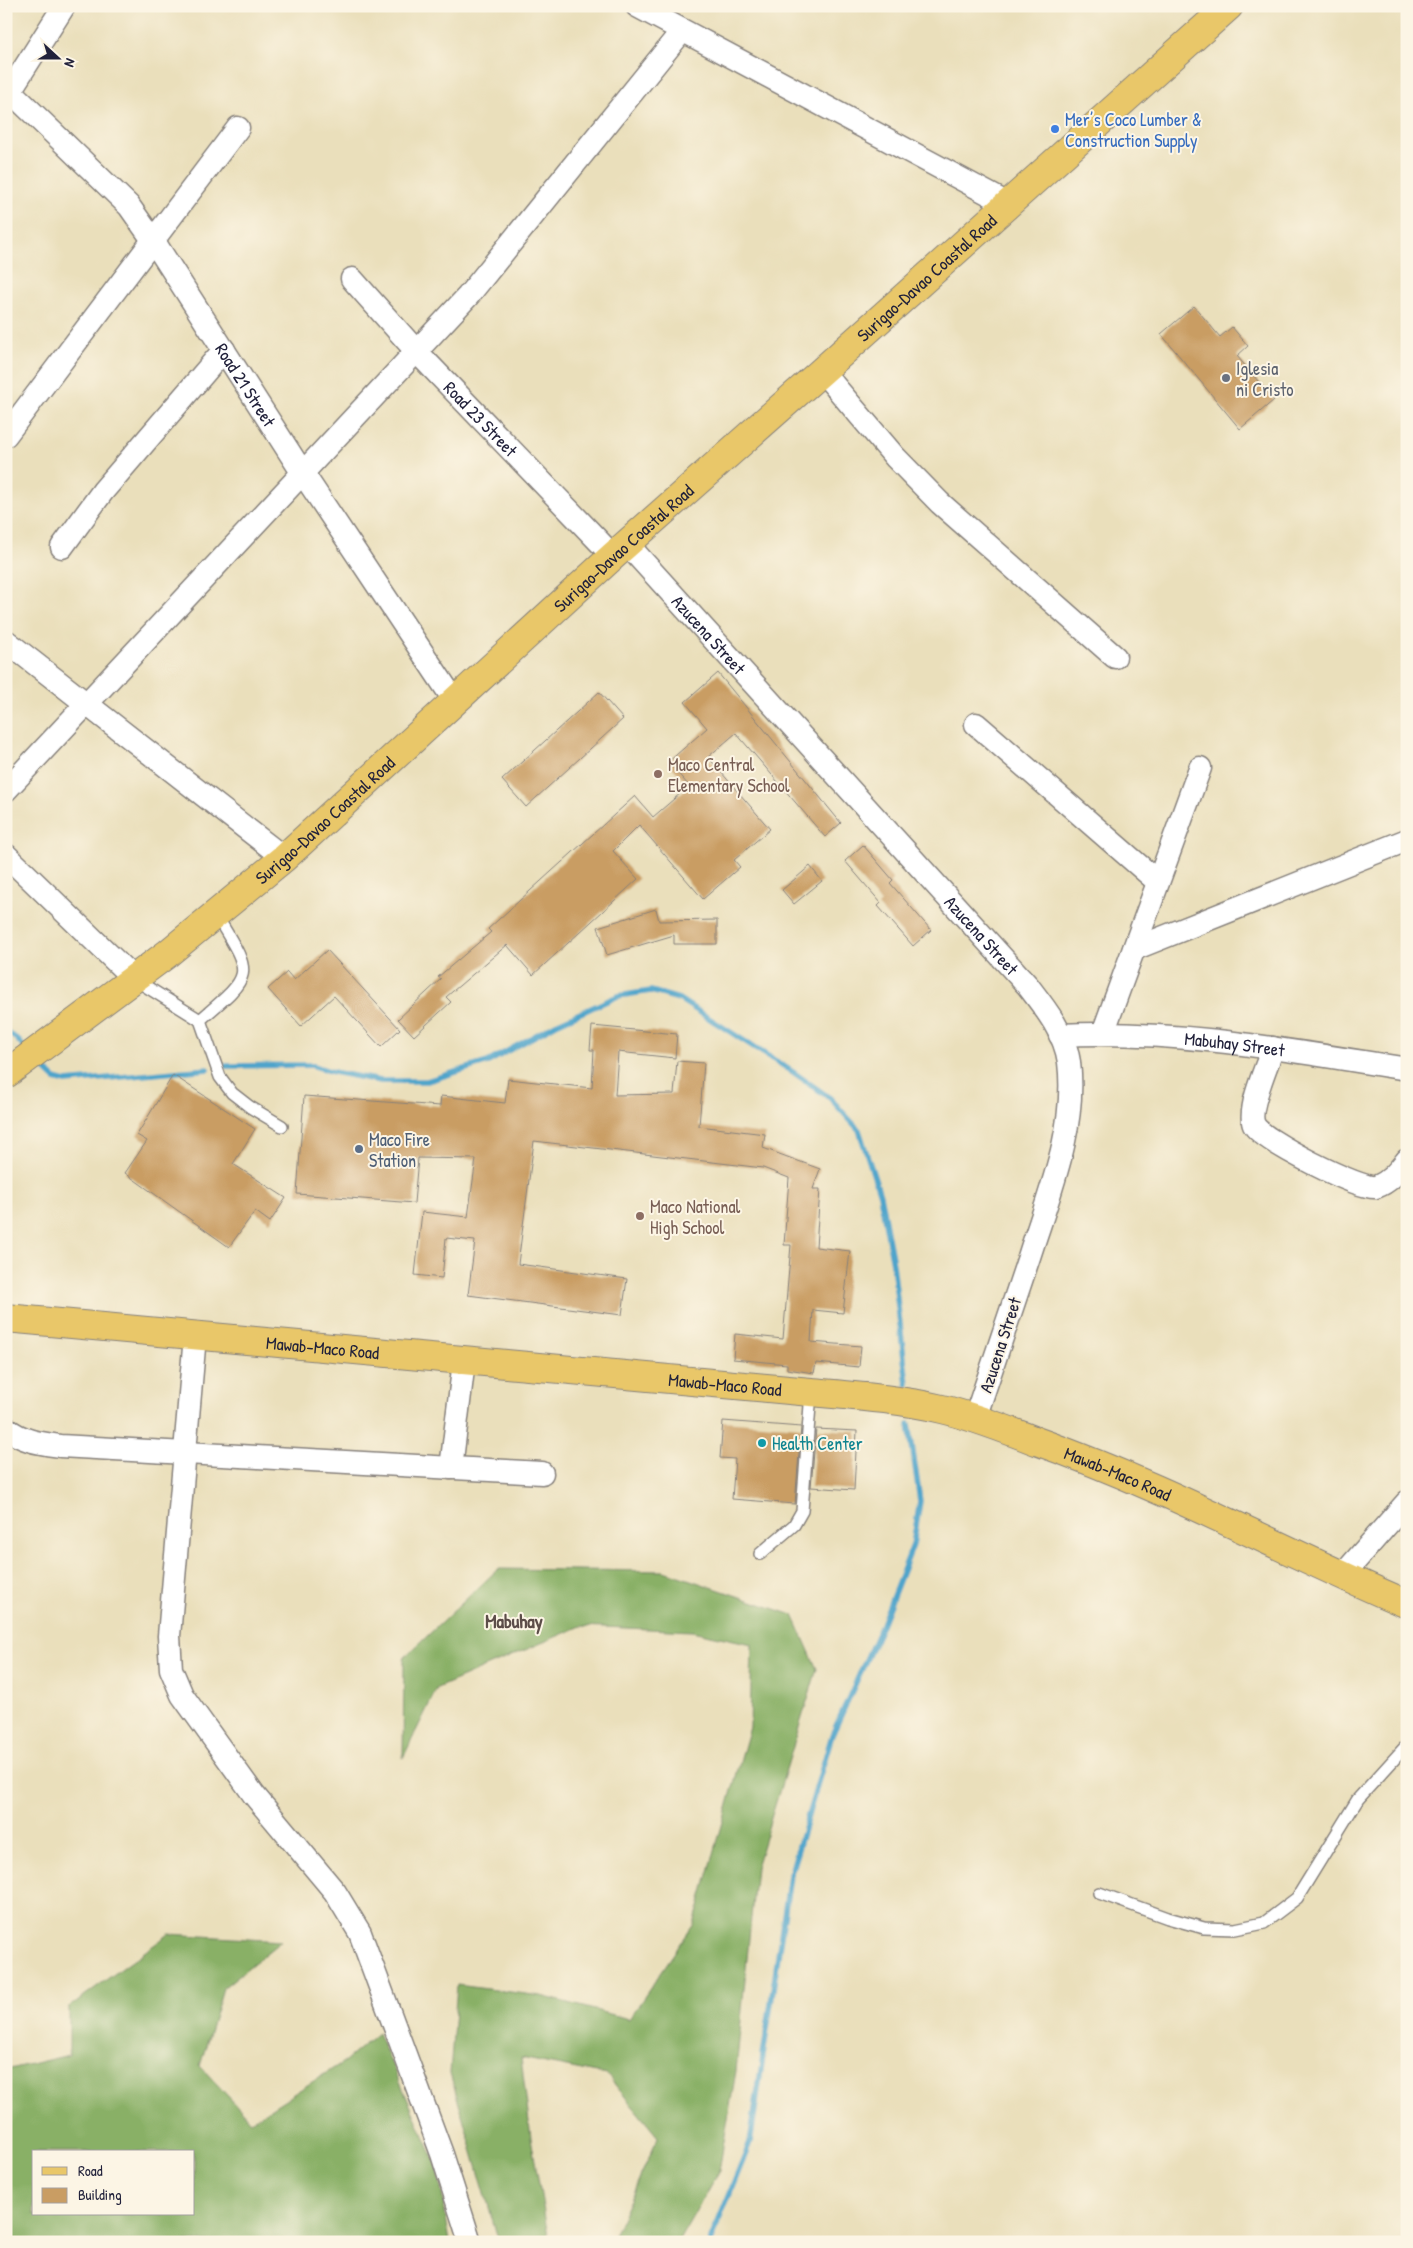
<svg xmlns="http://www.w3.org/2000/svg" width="1413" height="2248" font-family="'Patrick Hand',sans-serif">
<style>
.forest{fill:#89b066;stroke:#566950;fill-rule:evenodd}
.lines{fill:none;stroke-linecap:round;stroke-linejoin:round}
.stream{stroke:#4fa4cb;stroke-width:5.5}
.building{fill:#c99d63}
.lane-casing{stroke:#86807b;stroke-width:14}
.street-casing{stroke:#86807b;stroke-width:25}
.primary-casing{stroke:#86807b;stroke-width:30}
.highway-casing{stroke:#86807b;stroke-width:30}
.lane{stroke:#fff;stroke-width:11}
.street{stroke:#fff;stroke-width:22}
.primary{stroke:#e9c769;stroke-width:28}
.highway{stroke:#e9c769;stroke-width:28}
.shop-dot{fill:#3f7fe0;stroke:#fcf5e5;stroke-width:2}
.worship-dot{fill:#6b7280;stroke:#fcf5e5;stroke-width:2}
.education-dot{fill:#8d6e63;stroke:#fcf5e5;stroke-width:2}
.service-dot{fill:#5c6f8a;stroke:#fcf5e5;stroke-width:2}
.culture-dot{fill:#0f9aa8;stroke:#fcf5e5;stroke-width:2}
.labels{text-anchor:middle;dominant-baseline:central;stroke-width:4;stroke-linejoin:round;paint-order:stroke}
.shop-label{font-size:18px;fill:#366cbe;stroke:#fcf5e5;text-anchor:start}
.street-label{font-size:18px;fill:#22223b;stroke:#fcf5e5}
.worship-label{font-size:18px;fill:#5b616d;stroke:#fcf5e5;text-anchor:start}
.education-label{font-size:18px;fill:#785e54;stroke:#fcf5e5;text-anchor:start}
.service-label{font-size:18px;fill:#4e5e75;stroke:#fcf5e5;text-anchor:start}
.culture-label{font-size:18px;fill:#0d838f;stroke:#fcf5e5;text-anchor:start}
.neighbourhood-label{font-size:19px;font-weight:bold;fill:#5c4d49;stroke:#fcf5e5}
</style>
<rect width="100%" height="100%" fill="#fcf5e5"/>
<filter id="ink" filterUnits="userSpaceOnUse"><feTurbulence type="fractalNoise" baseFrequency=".02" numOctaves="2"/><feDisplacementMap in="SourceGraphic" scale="10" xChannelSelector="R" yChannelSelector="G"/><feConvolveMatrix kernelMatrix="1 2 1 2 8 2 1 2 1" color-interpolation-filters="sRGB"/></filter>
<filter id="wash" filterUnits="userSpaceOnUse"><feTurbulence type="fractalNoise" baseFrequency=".0096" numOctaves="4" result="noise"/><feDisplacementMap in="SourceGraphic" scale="20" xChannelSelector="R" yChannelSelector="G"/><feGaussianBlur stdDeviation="1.12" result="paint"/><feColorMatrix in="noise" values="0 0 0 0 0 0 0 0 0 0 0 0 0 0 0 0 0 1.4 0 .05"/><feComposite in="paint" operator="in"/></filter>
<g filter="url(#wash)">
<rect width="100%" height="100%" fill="#eadfbb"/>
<g class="forest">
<path d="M498,1569L664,1571L793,1615L817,1669L756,1867L736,2071L719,2171L678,2242H611L658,2137L607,2075L521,2058L531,2138L548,2235L540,2242H499L450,2073L457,1985L541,1996L629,2019L694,1924L750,1727L752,1644L692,1631L581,1626L437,1688L403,1758L404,1658Z"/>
<path d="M169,1934L281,1941L223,1988L200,2066L251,2121L345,2061L378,2033L438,2168L450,2242H6V2070L69,2055V2007ZM34,2152H194V2214H34Z"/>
</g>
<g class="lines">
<g class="stream">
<path d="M6,1032L17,1039L26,1050"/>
<path d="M36,1061L55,1079L66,1082L208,1069"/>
<path d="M226,1066L311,1065L333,1072L381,1081H427L488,1062L556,1024L618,996L651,991L679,999L793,1072L830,1098L859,1130L880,1195L893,1264L907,1384"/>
<path d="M710,2242L750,2143L790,1876L832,1735L881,1627L913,1545L920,1501L909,1424"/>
</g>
</g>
<g id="blocks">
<g class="building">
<path d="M1194,306L1220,337L1232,327L1248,346L1237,356L1274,400L1240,429L1161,334Z"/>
<path d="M718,673L841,823L825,837L736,733L708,757L770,829L734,860L740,867L703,899L639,825L613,851L638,879L533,975L507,945L446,997L451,1002L414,1036L398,1019L441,979L438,977L491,932L488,929L635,796L653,817L689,786L668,762L707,728L685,702Z"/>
<path d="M599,692L623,719L526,807L502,780Z"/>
<path d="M863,845L893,880L890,883L931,930L913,946L878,906L881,903L845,861Z"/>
<path d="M810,866L822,881L794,904L782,890Z"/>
<path d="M656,909L659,921L717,920V944H674V935L607,955L598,927Z"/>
<path d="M327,950L400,1029L381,1047L334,996L301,1026L268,989L287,972L294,980Z"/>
<path d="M592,1026L677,1034L675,1058L618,1052L615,1095L674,1094L677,1061L704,1063L699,1126L765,1134L763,1148L820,1169L813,1189H820L816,1247L850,1251L843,1313L813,1310L811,1342L861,1346L859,1367L816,1363L814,1373L787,1369V1364L733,1359L735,1334L783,1339L791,1245H784L789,1178L763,1168L534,1141L518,1264L627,1279L622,1315L468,1295L475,1241L446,1238L442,1278L415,1275L422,1212L468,1217L476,1159L418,1158L414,1203L297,1194L304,1096L440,1106L441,1096L505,1103L508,1079L592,1088L594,1050H590Z"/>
<path d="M173,1075L255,1129L233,1164L286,1198L270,1222L255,1211L229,1247L125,1173L147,1141L137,1135Z"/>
<path d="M723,1421L801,1427L795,1504L732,1499L735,1459L720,1458Z"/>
<path d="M816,1429L857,1431L854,1490L811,1487Z"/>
</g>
</g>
</g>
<g filter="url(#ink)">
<use href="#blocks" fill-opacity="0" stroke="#86807b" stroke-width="1"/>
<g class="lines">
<g class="lane-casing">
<g id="lane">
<path d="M134,979L200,1020L220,1077L232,1093L250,1107L282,1126"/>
<path d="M200,1020C255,973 253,976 216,915"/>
<path d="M760,1554L794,1525L802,1511L811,1392"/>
<path d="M1099,1893L1168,1918L1204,1928L1235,1929L1264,1923L1297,1898L1358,1799L1407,1745"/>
</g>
</g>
<g class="street-casing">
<g id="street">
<path d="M637,6L1008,204"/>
<path id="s1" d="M10,91L129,206L153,240L302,472L454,700"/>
<path d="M6,97L64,6"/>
<path id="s2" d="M352,279L417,352L613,556"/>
<path d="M822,371L895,457L940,503L1115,657"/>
<path d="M6,435L238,128"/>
<path id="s3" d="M627,544L1028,986C1045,1008 1065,1033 1069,1062C1077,1128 1049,1194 1029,1257C1011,1310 993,1364 975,1418"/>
<path d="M62,547L103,491L224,350"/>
<path d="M6,641L284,858"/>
<path d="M976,724L1158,882"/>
<path d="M6,790L468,296L682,31"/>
<path d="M6,855L134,979"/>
<path d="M1134,949L1407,840"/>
<path d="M1103,1033L1200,768"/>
<path id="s4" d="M1060,1035C1177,1029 1292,1051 1407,1069"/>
<path d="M1273,1048C1267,1065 1247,1110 1254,1125C1261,1140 1362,1191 1376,1187C1390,1182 1398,1171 1407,1160"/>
<path d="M195,1336L169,1636L171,1669L182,1695L254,1795L335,1892L360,1933L442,2154L470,2242"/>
<path d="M6,1428C22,1441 39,1443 60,1446L542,1473"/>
<path d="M451,1468L464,1361"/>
<path d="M1342,1576L1407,1502"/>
</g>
</g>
<g class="primary-casing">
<g id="primary">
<path id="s5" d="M6,1318L811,1392C855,1396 899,1399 942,1409C976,1417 1007,1430 1039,1442C1166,1487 1283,1551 1407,1604"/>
</g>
</g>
<g class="highway-casing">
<g id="highway">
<path id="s6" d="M6,1074L167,954L284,858L613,556L822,371L1229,6"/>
</g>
</g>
<use href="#lane" class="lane"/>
<use href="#street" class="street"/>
<use href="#primary" class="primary"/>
<use href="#highway" class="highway"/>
</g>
</g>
<circle class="shop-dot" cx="1055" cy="129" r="5"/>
<circle class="worship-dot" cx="1226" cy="378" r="5"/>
<g class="education-dot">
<circle cx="658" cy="774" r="5"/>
<circle cx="640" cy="1216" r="5"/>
</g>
<circle class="service-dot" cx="359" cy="1149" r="5"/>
<circle class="culture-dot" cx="762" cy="1443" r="5"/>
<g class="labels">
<g class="shop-label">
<text x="1065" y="119">Mer’s Coco Lumber &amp;<tspan x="1065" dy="21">Construction Supply</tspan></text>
</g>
<g class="street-label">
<text stroke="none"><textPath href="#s6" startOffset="1218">Surigao-Davao Coastal Road</textPath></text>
<text stroke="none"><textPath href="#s1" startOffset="379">Road 21 Street</textPath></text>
<text stroke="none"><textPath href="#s2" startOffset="190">Road 23 Street</textPath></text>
<text stroke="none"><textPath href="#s6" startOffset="812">Surigao-Davao Coastal Road</textPath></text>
<text stroke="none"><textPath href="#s3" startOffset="122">Azucena Street</textPath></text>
<text stroke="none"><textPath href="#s6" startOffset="408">Surigao-Davao Coastal Road</textPath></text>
<text stroke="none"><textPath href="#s3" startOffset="528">Azucena Street</textPath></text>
<text stroke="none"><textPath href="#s4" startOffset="175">Mabuhay Street</textPath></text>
<text transform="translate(1000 1345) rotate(-72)">Azucena Street</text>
<text stroke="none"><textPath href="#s5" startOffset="318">Mawab-Maco Road</textPath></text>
<text stroke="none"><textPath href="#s5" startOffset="722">Mawab-Maco Road</textPath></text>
<text stroke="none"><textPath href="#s5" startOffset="1128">Mawab-Maco Road</textPath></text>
</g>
<g class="worship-label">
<text x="1236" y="368">Iglesia<tspan x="1236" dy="21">ni Cristo</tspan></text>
</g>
<g class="education-label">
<text x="668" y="764">Maco Central<tspan x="668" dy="21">Elementary School</tspan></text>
<text x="650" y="1206">Maco National<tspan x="650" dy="21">High School</tspan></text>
</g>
<g class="service-label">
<text x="369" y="1139">Maco Fire<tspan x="369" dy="21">Station</tspan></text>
</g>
<g class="culture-label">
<text x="772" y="1443">Health Center</text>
</g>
<g class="neighbourhood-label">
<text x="514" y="1621">Mabuhay</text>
</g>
</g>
<rect width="1413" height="2248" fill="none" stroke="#fcf5e5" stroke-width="25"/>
<rect x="32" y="2150" width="162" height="65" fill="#fcf5e5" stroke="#a5a1a1"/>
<rect x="42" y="2167" width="25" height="8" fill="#e9c769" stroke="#a5a1a1"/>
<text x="78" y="2176" font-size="15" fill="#22223b">Road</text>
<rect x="42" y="2188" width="25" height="15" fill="#c99d63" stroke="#a5a1a1"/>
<text x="78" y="2200" font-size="15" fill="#22223b">Building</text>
<g transform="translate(58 58) rotate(111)" stroke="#fcf5e5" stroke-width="4" paint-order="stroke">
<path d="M0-4L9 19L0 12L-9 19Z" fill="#22223b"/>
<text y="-8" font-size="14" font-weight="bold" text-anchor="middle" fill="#22223b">N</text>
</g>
</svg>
